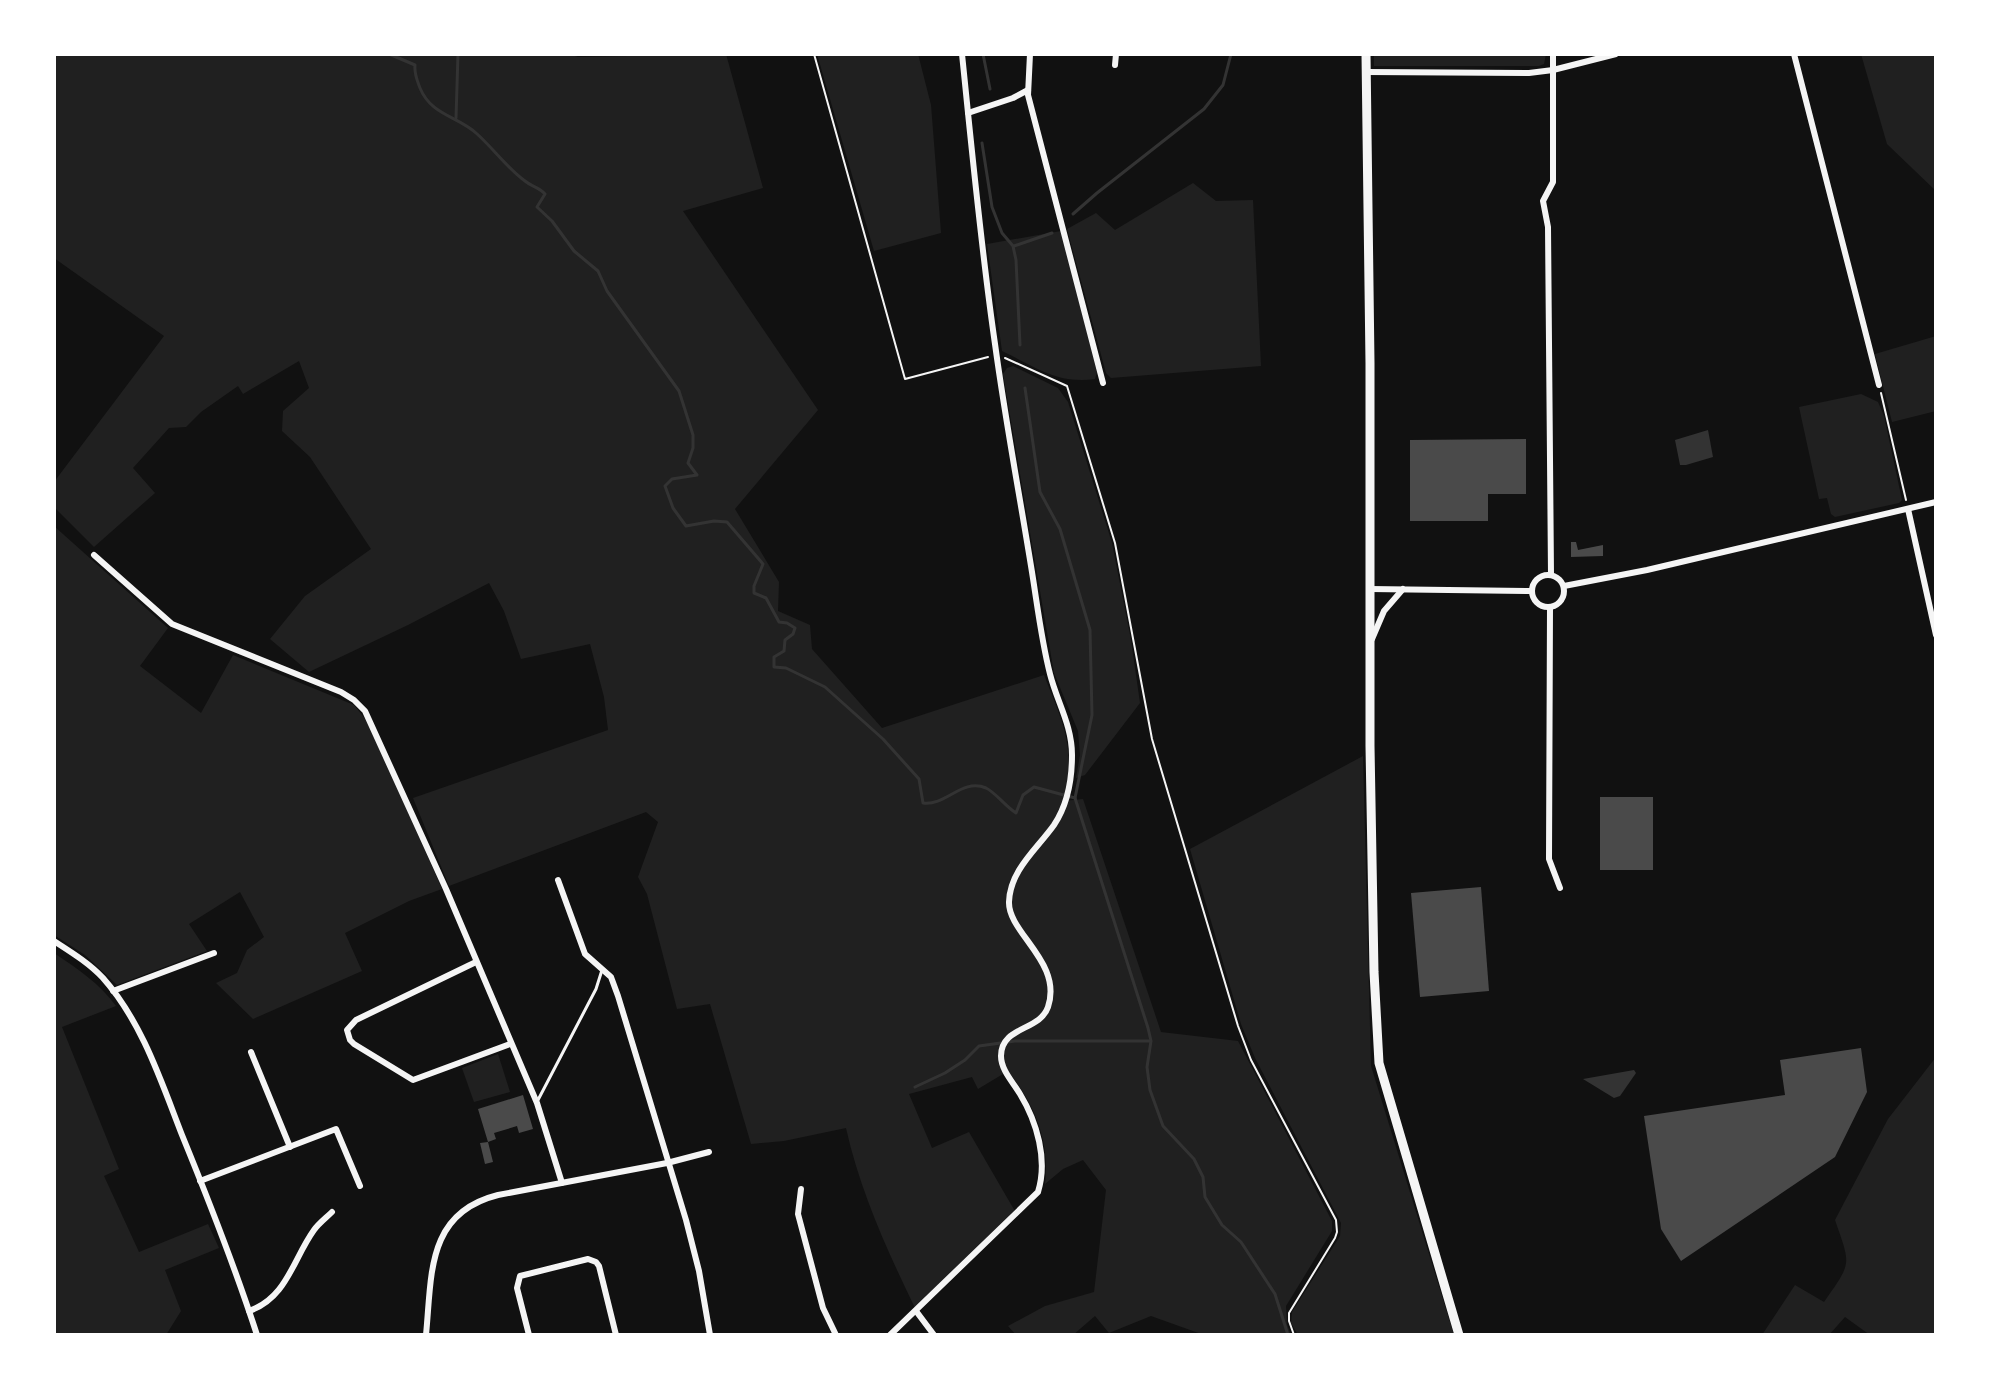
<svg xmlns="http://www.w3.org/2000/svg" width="1990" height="1389" font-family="'Fira Sans Condensed',sans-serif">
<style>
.green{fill:#202020}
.water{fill:#333}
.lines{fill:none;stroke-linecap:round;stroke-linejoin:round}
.stream{stroke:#333;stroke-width:3}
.building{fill:#4a4a4a}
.path{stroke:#f5f5f5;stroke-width:2}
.service{stroke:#f5f5f5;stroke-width:3}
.minor{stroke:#f5f5f5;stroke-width:6}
.primary{stroke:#f5f5f5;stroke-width:9}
</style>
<rect width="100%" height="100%" fill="#111"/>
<g class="green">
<path d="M54,54H569L578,57L726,54L763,188L683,211L818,410L735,509L779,582L778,611L810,625L812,649L882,728L1044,675C1063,723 1077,749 1063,801L1083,799L1161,1032L1238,1041L1332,1221V1231L1286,1306L1287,1324L1291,1335H1204L1151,1316L1109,1333L1095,1316L1073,1335H1016L1008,1326L1045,1306L1094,1292L1106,1190L1083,1160L1063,1169L1045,1184C1050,1141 1035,1105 1008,1071L978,1089L972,1077L909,1094L932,1148L969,1132L1016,1213L915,1308C887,1250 860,1191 846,1128L784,1141L751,1144L710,1004L677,1009L647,894L638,877L658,822L646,812L449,886L413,798L608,730L604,697L590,644L521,659L504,611L489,583L408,625L309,672L270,639L305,596L371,549L310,457L282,431L283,411L309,388L299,361L243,394L238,386L201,412L186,427L169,428L133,468L155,493L94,547L54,507V482L164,336L54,258Z"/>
<path d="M817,54H918L931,105L941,233L874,251Z"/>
<path d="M1374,54H1546L1544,64L1539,66H1374Z"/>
<path d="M1861,54H1936V191L1887,144Z"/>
<path d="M1193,183L1216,201L1253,200L1261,366L1111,378L1106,373L1067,229L1096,213L1115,230Z"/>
<path d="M1061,231L1097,372L1095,379C1056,384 1036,367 1002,351L987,244Z"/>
<path d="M1936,336V411L1892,422L1875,354Z"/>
<path d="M1013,366L1058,388L1068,402L1112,543L1131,640L1140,703L1085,775L1076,778L1080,755L1078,731L1054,673L1003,374L1007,368Z"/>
<path d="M1861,394L1878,402L1884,416L1902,500L1899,503L1835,517L1831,514L1827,498L1819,499L1799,407Z"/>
<path d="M54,526L168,628L140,666L201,713L233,655L354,705L370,725L442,889L409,901L345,933L362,971L253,1019L216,983L237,973L247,950L264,937L240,892L189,924L207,951L117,985L85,955L54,935Z"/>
<path d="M1363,756L1371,1066L1454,1335H1298L1291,1323L1292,1312L1340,1236L1341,1223L1255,1058L1241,1024L1190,849Z"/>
<path d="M54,953C78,969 99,983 116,1006L62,1027L119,1169L104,1176L139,1252L208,1224L219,1248L165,1270L181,1311L166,1335H54Z"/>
<path d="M498,1054L510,1092L474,1102L462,1068Z"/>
<path d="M1936,1057V1335H1870L1845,1317L1829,1335H1762L1795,1285L1824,1302C1852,1262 1851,1266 1835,1220L1888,1119Z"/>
</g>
<g class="water">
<path d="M1708,430L1713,457L1686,465H1680L1675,440Z"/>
<path d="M1634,1070L1636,1073L1620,1096L1614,1098L1583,1079Z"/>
</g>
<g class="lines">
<g class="stream">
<path d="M389,54L415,65C414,74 417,80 420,88C431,115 457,116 476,133C493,148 507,168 525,181C532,187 539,187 545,194L537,207L552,221L574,251L598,271L607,291L679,391L693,435V448L688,463L697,475L672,479L665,486L673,508L686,526L714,521L727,522L763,564L754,586V593L766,598L779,622L787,623L795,628L793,634L785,640L784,651L774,657V667L786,668L825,687L883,739L919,779L923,803C946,806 962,778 986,788C995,792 1006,807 1016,813L1023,795L1034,787L1075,798"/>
<path d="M983,54L990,89"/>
<path d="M456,118L458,54"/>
<path d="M982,143L992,207L1002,233L1013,246L1016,260L1020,345"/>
<path d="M1073,214L1097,193L1204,109L1223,85L1231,54"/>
<path d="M1014,246L1052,233"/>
<path d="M1025,388L1040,492L1060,529L1090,630L1092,715L1075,798L1148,1028L1151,1041L1147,1067L1150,1090L1163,1126L1194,1159L1203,1177L1205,1197L1222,1225L1241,1242L1275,1294L1288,1335"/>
<path d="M915,1087L945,1073L965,1060L979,1046L1015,1041H1149"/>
</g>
</g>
<g class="building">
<path d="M1526,439V494H1488V521H1410V440Z"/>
<path d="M1571,542H1576L1578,550L1603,545V556L1571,557Z"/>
<rect x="1600" y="797" width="53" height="73"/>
<path d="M1481,887L1489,991L1420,997L1411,893Z"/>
<path d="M1861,1048L1867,1092L1835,1157L1681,1261L1661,1229L1644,1116L1785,1095L1780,1060Z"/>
<path d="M523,1095L533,1129L519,1133L517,1126L494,1133L496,1139L488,1142L478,1109Z"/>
<path d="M488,1142L493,1162L485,1164L480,1143Z"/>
</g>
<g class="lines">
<g class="path">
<path d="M814,54L905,379L988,357"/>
<path d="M1005,358L1067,386L1115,543L1152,739L1238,1026L1251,1060L1336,1220L1337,1232L1335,1238L1289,1313V1321L1294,1335"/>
<path d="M1881,393L1906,500"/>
</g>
<path class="service" d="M538,1100L596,989L602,970"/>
<g class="minor">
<path d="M1030,54L1028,95L1103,383"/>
<path d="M1794,54L1879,385"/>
<path d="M1115,65L1116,54"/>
<path d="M1366,72L1529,73L1553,70L1616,54"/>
<path d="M968,113L1013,98L1028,90"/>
<path d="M1908,509L1936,635"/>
<path d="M94,555L172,624L341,692L354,700L365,711L446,889L537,1103L562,1183"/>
<path d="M1551,574L1548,227L1543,201L1553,182V54"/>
<circle cx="1548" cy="591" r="16"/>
<path d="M1564,586L1647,570L1936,502"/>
<path d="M1370,589L1532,591"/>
<path d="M1550,607L1549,859L1560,888"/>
<path d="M1372,639L1384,611L1403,589"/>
<path d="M558,880L585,954L611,977L618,996L686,1220L699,1271L710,1335"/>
<path d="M54,941C71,952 89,963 103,978C142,1022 161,1081 182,1135C209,1201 235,1267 257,1335"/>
<path d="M476,962L356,1020L347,1030L350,1040L354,1044L413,1080L510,1044"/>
<path d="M113,991L214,953"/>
<path d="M251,1052L290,1147"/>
<path d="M200,1181L336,1129L360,1186"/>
<path d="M801,1189L798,1214L823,1308L836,1335"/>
<path d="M249,1311C287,1298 293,1259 314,1230C319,1223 326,1218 332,1212"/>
<path d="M916,1311L934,1335"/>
<path d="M426,1335C432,1275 426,1213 498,1195L667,1163L709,1152"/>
<path d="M529,1335L517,1288L520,1276L588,1259L596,1262L599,1266L616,1335"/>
<path d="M890,1335L1038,1192C1048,1160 1037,1122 1020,1094C1013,1082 1001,1070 1001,1056C1001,1026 1040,1031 1048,1007C1063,962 1008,933 1009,902C1010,870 1037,849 1054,825C1068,804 1072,779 1072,755C1072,725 1057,702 1050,674C1041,639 1037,602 1031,566C1019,492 1005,418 995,344C981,248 972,151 962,54"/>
</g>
<path class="primary" d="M1366,54L1370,363V746L1374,972L1379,1063L1459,1335"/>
</g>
<rect width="1990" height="1389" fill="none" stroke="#ffffff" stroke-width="112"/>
</svg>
